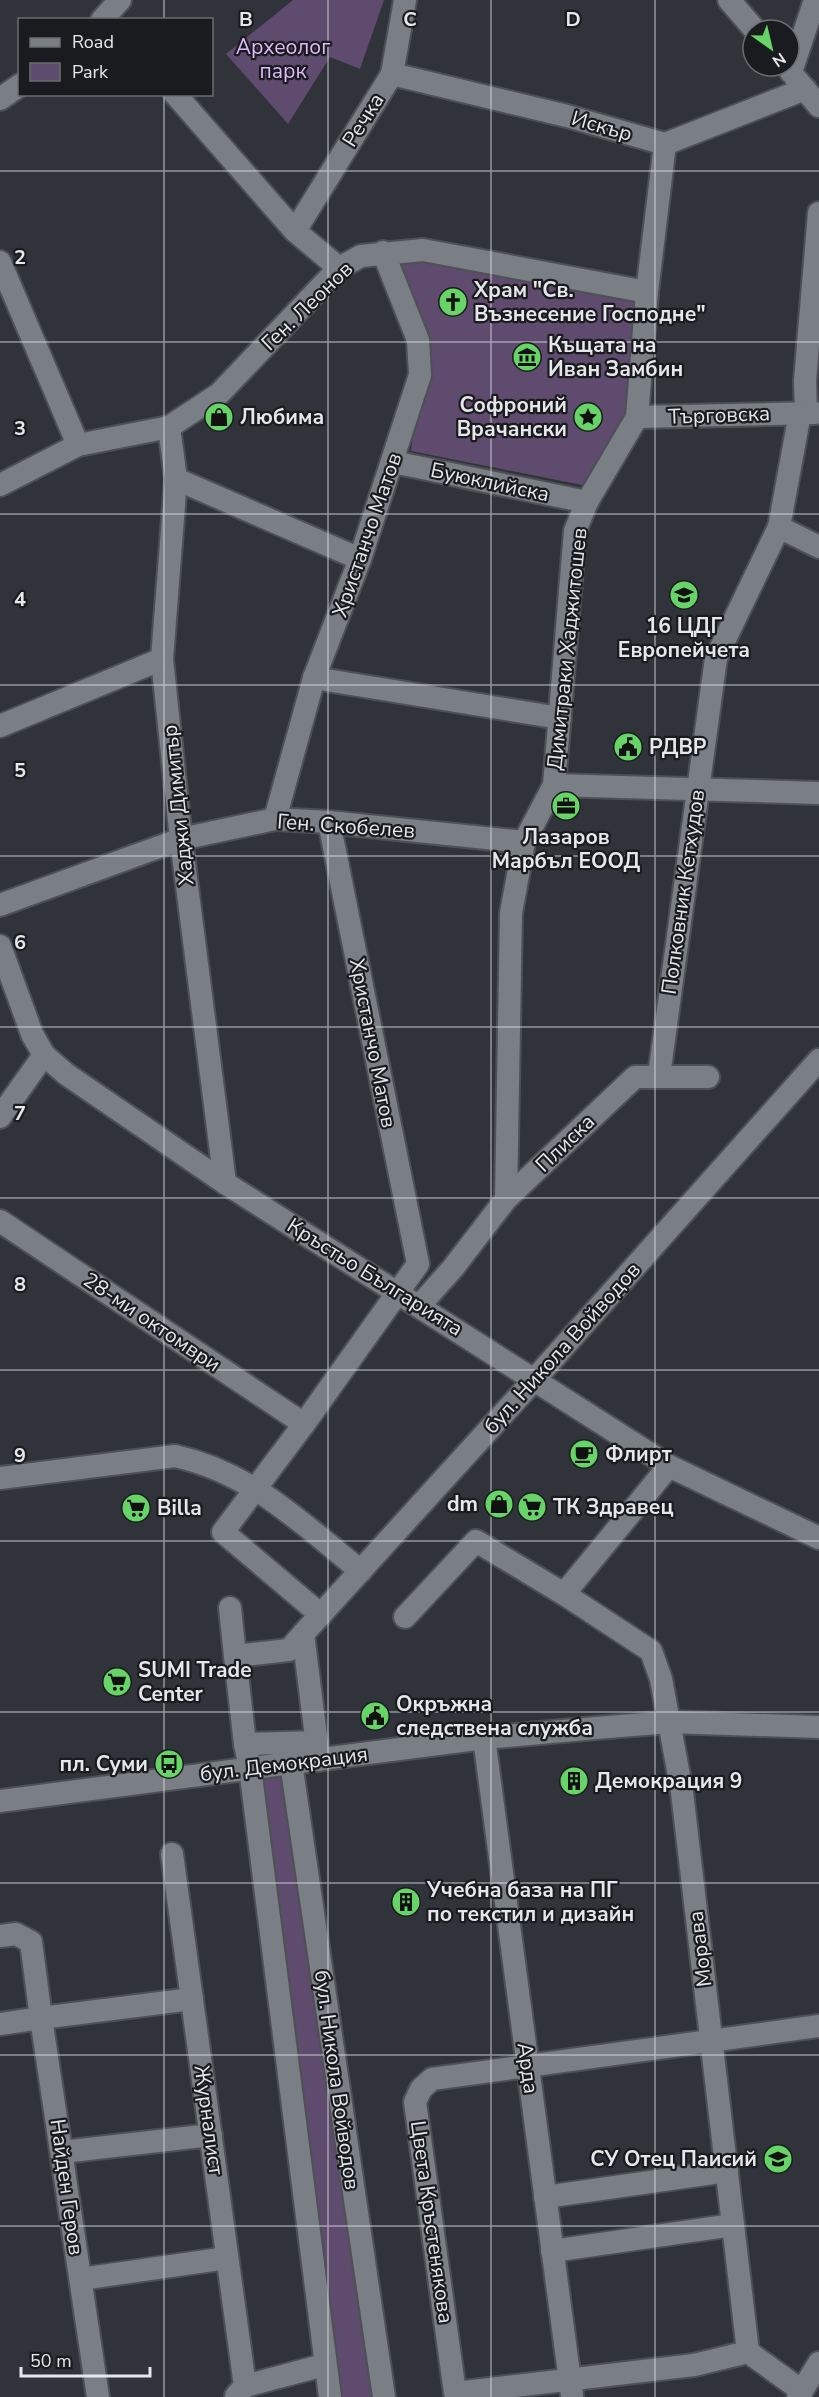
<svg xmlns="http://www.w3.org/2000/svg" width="819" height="2397" font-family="'Nunito Sans',sans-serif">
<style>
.green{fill:#5e4b6d}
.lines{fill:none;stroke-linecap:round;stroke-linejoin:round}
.minor-casing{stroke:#4d5055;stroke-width:26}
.minor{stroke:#7a7e85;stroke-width:22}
.grid{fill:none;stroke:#e5e7eb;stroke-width:1.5;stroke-opacity:0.55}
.labels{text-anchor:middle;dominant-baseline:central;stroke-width:4.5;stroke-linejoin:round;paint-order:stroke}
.park-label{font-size:21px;fill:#deb9fa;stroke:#1a1b1e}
.street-label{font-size:21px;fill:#e5e7eb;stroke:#1a1b1e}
.poi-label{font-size:21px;font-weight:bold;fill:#e5e7eb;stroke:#1a1b1e;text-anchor:start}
.grid-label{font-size:20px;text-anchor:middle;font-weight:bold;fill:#e5e7eb;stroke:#1a1b1e;stroke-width:4.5;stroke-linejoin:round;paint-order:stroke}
</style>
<rect width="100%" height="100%" fill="#303339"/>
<g class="green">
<path d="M293,0H384L360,69L330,57L288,124L226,54Z"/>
<path d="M408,251L636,295L629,408L587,486L411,451L425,336L395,261Z"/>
<path d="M291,1763L384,2397H337L250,1768Z"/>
</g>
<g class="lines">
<g class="minor-casing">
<g id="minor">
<path d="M729,0L755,30"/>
<path d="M102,20L120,0"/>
<path d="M791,72L815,0"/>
<path d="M392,74L567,116L665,144L805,89"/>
<path d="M796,79L819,106"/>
<path d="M175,94L295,231L339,268"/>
<path d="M0,99L20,85"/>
<path d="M295,231L392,74L405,0"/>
<path d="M0,262L78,445"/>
<path d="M806,413L805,381L819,213"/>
<path d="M637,417L815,413"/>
<path d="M169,427L176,479L162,659L181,839L225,1183"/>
<path d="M393,462L587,502"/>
<path d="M176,479L360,559"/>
<path d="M0,485L78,445L169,427L219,394L339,268L361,256L423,250L647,292"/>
<path d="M779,527L819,547"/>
<path d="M314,678L560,718"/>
<path d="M0,726L162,659"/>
<path d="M554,785L819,793"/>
<path d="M275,819L314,678L360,559L420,375L418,340L383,252"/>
<path d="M0,905L181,839L275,819L329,822L524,842"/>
<path d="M0,946L32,1034L44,1055L66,1074L225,1183L669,1466L819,1538"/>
<path d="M659,1076L716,658L779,527L800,413"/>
<path d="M0,1117L44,1055"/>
<path d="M506,1199L511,913L524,842L554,785L575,531L587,502L637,417L647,292L665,144"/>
<path d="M0,1221L304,1424"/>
<path d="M420,1305L453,1268L506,1199L635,1077H708"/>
<path d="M0,1478L175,1456C252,1473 301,1523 361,1571"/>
<path d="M564,1594L651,1651L661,1679L682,1792L748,2352"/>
<path d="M230,1608L235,1656"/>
<path d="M321,1615L223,1532L304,1424L418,1264L329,822"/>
<path d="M405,1617L476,1541L564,1594L669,1466"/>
<path d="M303,1634L534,1380L819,1060"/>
<path d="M484,1738L572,2396"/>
<path d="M317,1742L245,1744L235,1656L289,1650L303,1634L319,1760"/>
<path d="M245,1744L250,1768L330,2397"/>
<path d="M291,1763L384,2397"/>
<path d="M0,1801L484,1738L596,1728L670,1722L819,1727"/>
<path d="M172,1854L245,2386"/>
<path d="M0,1936L16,1934L31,1942L41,2018L192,1999"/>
<path d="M0,2024L41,2018L98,2397"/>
<path d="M62,2152L211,2135"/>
<path d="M545,2197L727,2171"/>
<path d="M552,2251L733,2225"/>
<path d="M81,2279L227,2258"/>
<path d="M802,2391L748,2352L694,2365L455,2393L415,2102L421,2089L432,2079L819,2026"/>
<path d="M236,2396L245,2386L324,2365"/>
<path d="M798,2397L819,2363"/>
</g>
</g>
<use href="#minor" class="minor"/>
</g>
<path class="grid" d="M164,0V20M328,0V2397M491,0V2397M655,0V2397M164,94V2397M0,171H819M0,342H819M0,514H819M0,685H819M0,856H819M0,1027H819M0,1198H819M0,1370H819M0,1541H819M0,1712H819M0,1883H819M0,2055H819M0,2226H819"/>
<defs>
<g id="church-disc" transform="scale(1.5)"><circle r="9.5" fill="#66d466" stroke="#1a1b1e"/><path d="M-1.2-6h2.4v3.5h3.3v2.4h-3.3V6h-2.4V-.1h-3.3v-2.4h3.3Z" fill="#111"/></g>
<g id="museum-disc" transform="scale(1.5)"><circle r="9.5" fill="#66d466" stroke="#1a1b1e"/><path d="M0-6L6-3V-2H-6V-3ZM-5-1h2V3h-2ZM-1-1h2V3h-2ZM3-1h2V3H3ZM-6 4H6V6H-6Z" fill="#111"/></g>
<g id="shop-disc" transform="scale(1.5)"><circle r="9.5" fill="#66d466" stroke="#1a1b1e"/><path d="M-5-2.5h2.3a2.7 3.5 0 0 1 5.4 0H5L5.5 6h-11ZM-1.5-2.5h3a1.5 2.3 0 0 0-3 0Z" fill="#111"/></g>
<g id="sight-disc" transform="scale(1.5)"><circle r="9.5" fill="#66d466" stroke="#1a1b1e"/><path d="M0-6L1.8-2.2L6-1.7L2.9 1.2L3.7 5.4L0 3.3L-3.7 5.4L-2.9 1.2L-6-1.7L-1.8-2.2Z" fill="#111"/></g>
<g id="school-disc" transform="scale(1.5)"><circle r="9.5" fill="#66d466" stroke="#1a1b1e"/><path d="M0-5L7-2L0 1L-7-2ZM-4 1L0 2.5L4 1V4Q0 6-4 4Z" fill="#111"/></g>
<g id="civic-disc" transform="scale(1.5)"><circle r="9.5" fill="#66d466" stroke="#1a1b1e"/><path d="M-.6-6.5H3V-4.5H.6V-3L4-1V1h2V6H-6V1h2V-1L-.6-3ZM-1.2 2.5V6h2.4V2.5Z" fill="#111"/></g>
<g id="office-disc" transform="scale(1.5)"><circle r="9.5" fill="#66d466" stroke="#1a1b1e"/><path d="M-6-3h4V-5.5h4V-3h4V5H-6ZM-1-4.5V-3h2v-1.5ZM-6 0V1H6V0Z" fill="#111"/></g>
<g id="cafe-disc" transform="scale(1.5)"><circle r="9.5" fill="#66d466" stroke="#1a1b1e"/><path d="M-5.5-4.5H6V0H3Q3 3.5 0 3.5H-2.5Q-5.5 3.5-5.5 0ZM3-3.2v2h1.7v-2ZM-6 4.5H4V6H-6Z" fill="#111"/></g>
<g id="supermarket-disc" transform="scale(1.5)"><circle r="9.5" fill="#66d466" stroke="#1a1b1e"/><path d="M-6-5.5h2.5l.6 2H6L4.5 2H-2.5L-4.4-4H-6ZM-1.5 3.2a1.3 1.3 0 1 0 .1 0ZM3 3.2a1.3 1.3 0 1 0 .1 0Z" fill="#111"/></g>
<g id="bus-disc" transform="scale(1.5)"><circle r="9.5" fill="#66d466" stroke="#1a1b1e"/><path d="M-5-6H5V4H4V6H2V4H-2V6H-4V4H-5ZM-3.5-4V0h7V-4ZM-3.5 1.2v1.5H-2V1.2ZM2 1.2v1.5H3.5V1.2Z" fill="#111"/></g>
<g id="building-disc" transform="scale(1.5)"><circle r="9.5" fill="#66d466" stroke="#1a1b1e"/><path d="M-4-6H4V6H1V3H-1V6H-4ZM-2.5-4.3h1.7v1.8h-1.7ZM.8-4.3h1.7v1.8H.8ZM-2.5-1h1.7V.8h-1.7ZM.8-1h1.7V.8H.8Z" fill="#111"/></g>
</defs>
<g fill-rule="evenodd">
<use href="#church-disc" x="453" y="302"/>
<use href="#museum-disc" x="527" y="357"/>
<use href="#shop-disc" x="219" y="417"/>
<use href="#sight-disc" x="588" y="417"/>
<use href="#school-disc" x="684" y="595"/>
<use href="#civic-disc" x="628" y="747"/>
<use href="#office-disc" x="566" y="806"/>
<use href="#cafe-disc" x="584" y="1454"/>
<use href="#shop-disc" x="499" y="1504"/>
<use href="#supermarket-disc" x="532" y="1507"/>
<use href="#supermarket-disc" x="136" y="1508"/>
<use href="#supermarket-disc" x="117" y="1682"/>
<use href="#civic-disc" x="375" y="1716"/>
<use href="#bus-disc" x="169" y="1764"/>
<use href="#building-disc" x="574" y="1781"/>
<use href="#building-disc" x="406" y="1902"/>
<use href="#school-disc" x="778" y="2159"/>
</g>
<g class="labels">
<g class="park-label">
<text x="283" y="47">Археолог<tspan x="283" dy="24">парк</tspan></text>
</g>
<g class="street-label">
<text transform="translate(363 120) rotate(-58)">Речка</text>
<text transform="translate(602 126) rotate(16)">Искър</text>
<text transform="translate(307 306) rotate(-44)">Ген. Леонов</text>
<text transform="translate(719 415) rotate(-2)">Търговска</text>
<text transform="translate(490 482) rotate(12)">Буюклийска</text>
<text transform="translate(367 535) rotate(-71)">Христанчо Матов</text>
<text transform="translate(567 649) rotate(-84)">Димитраки Хаджитошев</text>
<text transform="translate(178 805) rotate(-96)">Хаджи Димитър</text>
<text transform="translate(346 826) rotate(4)">Ген. Скобелев</text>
<text transform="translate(683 892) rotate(-82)">Полковник Кетхудов</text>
<text transform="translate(373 1043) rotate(79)">Христанчо Матов</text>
<text transform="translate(565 1143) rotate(-44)">Плиска</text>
<text transform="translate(375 1277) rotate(32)">Кръстьо Българията</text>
<text transform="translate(152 1322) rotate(34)">28-ми октомври</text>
<text transform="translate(562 1348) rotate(-48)">бул. Никола Войводов</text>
<text transform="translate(284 1764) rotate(-7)">бул. Демокрация</text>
<text transform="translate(700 1949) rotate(-97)">Морава</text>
<text transform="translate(528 2068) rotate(82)">Арда</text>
<text transform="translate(337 2080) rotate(82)">бул. Никола Войводов</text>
<text transform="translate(209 2120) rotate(82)">Журналист</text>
<text transform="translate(67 2187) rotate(82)">Найден Геров</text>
<text transform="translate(432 2222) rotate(82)">Цвета Кръстенякова</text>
</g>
<g class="poi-label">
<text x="474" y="290">Храм "Св.<tspan x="474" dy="24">Възнесение Господне"</tspan></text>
<text x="548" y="345">Къщата на<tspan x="548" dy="24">Иван Замбин</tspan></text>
<text x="567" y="405" text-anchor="end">Софроний<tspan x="567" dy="24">Врачански</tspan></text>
<text x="240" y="417">Любима</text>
<text x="684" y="626" text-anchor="middle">16 ЦДГ<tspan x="684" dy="24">Европейчета</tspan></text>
<text x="649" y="747">РДВР</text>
<text x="566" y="837" text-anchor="middle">Лазаров<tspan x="566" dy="24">Марбъл ЕООД</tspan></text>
<text x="605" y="1454">Флирт</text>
<text x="478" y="1504" text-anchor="end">dm</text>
<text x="553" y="1507">ТК Здравец</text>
<text x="157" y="1508">Billa</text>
<text x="138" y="1670">SUMI Trade<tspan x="138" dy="24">Center</tspan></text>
<text x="396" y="1704">Окръжна<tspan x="396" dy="24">следствена служба</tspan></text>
<text x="148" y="1764" text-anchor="end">пл. Суми</text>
<text x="595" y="1781">Демокрация 9</text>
<text x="427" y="1890">Учебна база на ПГ<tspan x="427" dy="24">по текстил и дизайн</tspan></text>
<text x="757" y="2159" text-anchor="end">СУ Отец Паисий</text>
</g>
</g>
<g class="grid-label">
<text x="246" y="26">B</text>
<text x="410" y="26">C</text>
<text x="573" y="26">D</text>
<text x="20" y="264">2</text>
<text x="20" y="435">3</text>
<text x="20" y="606">4</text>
<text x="20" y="777">5</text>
<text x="20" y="949">6</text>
<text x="20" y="1120">7</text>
<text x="20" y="1291">8</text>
<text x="20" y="1462">9</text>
</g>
<rect x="18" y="18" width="195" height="78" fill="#1a1b1e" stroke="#6b6d70" stroke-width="1.5"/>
<rect x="30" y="38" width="30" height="9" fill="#7a7e85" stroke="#6b6d70" stroke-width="1.5"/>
<text x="72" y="48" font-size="18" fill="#e5e7eb">Road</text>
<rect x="30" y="63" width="30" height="18" fill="#5e4b6d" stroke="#6b6d70" stroke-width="1.5"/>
<text x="72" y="78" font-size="18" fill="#e5e7eb">Park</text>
<g transform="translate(771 48) rotate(146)"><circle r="28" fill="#1a1b1e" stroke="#6b6d70" stroke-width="1.5"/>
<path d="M0-4.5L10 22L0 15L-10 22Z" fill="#66d466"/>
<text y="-9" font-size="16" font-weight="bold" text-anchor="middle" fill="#e5e7eb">N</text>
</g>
<path d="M21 2367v9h129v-9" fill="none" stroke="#e5e7eb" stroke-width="3"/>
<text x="30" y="2367" font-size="18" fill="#e5e7eb" stroke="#1a1b1e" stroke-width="4.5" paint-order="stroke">50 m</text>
</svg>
